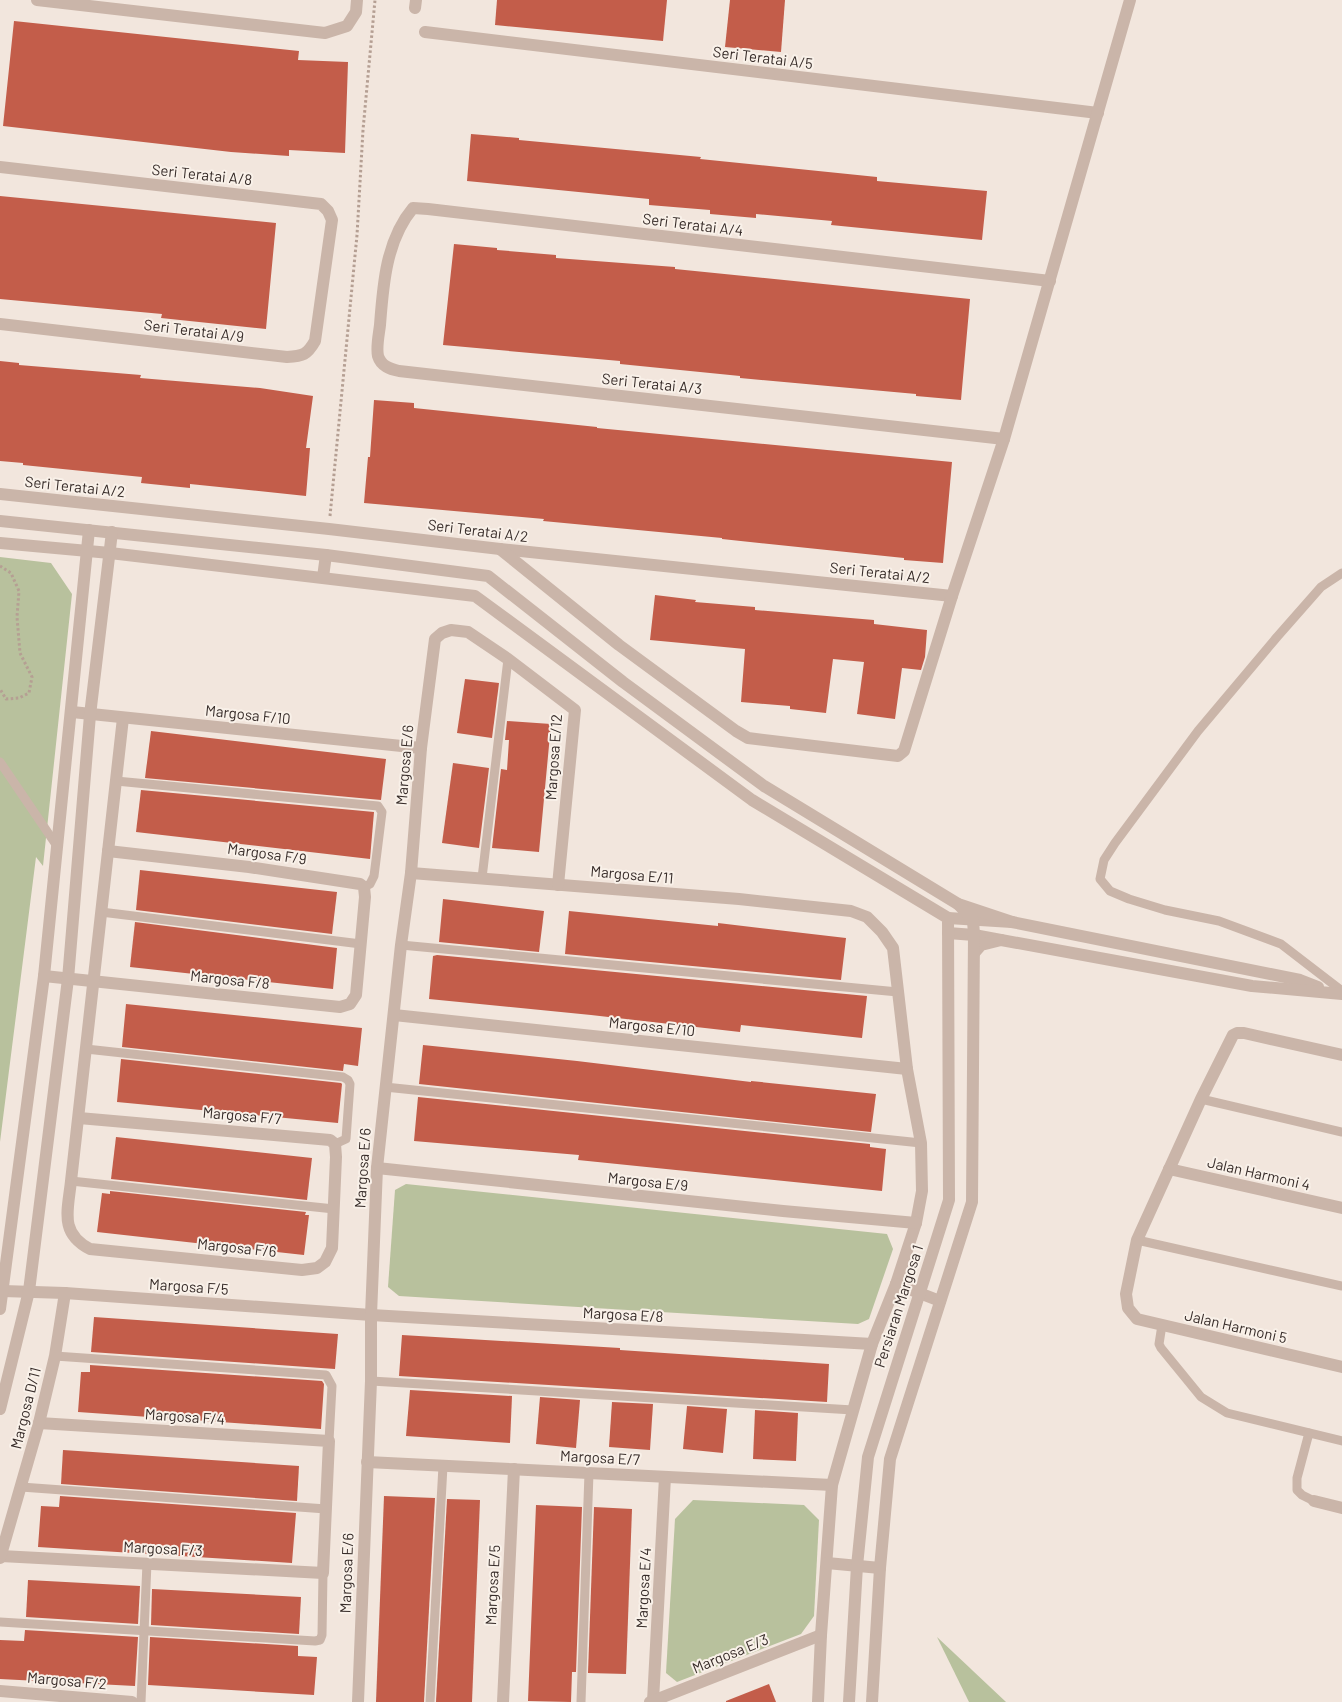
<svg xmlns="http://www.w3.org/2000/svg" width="1342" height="1702" font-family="Barlow,sans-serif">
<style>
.green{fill:#b8c19d}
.building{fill:#c35d4a}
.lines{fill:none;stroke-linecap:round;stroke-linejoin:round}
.path{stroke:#b59f93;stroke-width:3;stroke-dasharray:2.5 2.5;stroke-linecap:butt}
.service{stroke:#cab5a9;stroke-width:9}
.minor{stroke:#cab5a9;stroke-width:12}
.tertiary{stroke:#cab5a9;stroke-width:12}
.labels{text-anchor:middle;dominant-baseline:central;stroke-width:4;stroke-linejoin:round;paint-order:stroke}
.street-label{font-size:15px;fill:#372c29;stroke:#f9f1e9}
</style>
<rect width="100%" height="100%" fill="#f2e6dd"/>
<g class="green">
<path d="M0,557L51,563L72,594L43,866L36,857L0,1142Z"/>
<path d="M406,1184L887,1234L893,1249L869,1319L858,1324L399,1296L388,1287L395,1190Z"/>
<path d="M693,1500L804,1505L819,1520L814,1616L801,1634L677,1682L666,1673L675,1519Z"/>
<path d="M937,1637L1006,1702H969Z"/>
</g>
<g class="building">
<path d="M497,0H667L663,41L495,25Z"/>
<path d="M730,0H785L781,52L725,47Z"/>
<path d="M14,21L299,51L298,60L348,62L345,153L289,150V156L231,152L3,126Z"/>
<path d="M471,134L519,138V140L701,157L700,159L877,177V181L987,191L982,240L831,225L832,221L756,214V218L710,214V210L649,205V199L467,181Z"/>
<path d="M0,196L276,223L266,329L161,318L162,314L0,299Z"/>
<path d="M454,244L497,248V250L556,255V258L675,267V269L970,299L961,400L916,396V394L740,378V376L620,364V361L443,345Z"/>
<path d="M0,361L19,363V365L141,375L140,378L260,388L313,396L306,448H310L306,496L190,484V488L141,483L142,477L23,465V463L0,461Z"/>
<path d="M374,400L414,403V408L597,427V428L952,462L943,563L904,560V558L722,539V538L543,521L544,519L364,503L368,457H370Z"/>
<path d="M655,595L696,600L695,602L755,607V610L874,620V624L927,630L925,657L921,670L902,668L895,719L857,714L864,662L833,659L826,713L790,709V706L741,702L745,649L650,640Z"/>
<path d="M465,679L499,683L492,738L457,733Z"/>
<path d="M507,721L551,724L539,852L492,848L501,769L507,770L509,740H505Z"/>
<path d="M151,731L386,759L381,800L145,778Z"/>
<path d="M453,763L489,768L479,848L442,843Z"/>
<path d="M141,790L374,812L370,859L136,832Z"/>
<path d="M140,870L337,892L332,934L136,910Z"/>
<path d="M443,899L544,911L539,952L439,942Z"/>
<path d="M569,911L718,926V923L846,938L841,980L565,954Z"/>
<path d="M135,922L337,948L333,989L130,967Z"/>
<path d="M437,955L867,996L862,1038L741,1025L740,1032L591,1015L429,999L433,956Z"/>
<path d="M126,1004L362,1028L358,1066L344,1064L343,1071L122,1047Z"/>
<path d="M423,1045L577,1061L751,1082V1081L876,1094L871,1132L419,1084Z"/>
<path d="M121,1059L341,1083L342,1084L338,1123L117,1102Z"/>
<path d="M418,1097L870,1144V1147L886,1149L882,1191L578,1160L579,1155L414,1141Z"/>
<path d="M116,1137L312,1158L307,1200L111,1179Z"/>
<path d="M110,1191L306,1212L305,1215H309L304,1255L97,1232L102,1193L110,1194Z"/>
<path d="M94,1317L338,1334L335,1369L91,1352Z"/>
<path d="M402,1335L620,1348V1350L829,1364L827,1402L399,1376Z"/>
<path d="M90,1365L322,1381L324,1384L321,1429L78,1412L81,1372H90Z"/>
<path d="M410,1390L512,1396L510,1443L406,1436Z"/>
<path d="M540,1397L580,1400L576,1448L536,1444Z"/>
<path d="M612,1402L653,1404L650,1450L609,1447Z"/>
<path d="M687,1406L727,1409L723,1453L683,1449Z"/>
<path d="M755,1410L798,1413L796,1461L753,1459Z"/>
<path d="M63,1450L299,1466L297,1501L61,1484Z"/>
<path d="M60,1496L296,1513L292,1563L38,1547L41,1506L59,1507Z"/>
<path d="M384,1496L435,1498L424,1702H376Z"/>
<path d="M447,1499L480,1500L472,1702H436Z"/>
<path d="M536,1505L582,1507L576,1672H572L571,1702L528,1701Z"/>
<path d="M594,1507L632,1509L626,1674L588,1673Z"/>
<path d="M28,1580L140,1586L138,1624L26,1617Z"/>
<path d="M152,1589L301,1597L299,1634L151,1625Z"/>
<path d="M25,1630L138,1637L135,1686L0,1679V1640L24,1641Z"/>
<path d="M150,1637L298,1646V1656L317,1657L314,1695L148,1685Z"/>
<path d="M769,1684L776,1702H726V1701Z"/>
</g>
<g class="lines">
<g class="path">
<path d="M330,516L357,235L363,130L375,0"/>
<path d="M0,566L11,573L19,591L17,617L20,653L32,677L29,693L19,698L6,699L0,689"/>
</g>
<g class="service">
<path d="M1342,573L1321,587L1277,637L1198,731L1115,843L1104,860L1100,879L1110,891L1129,899L1165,910L1219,921L1281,944L1342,991"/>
<path d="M0,762L57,846"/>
<path d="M116,781L378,806L382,812L374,876L370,884L364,887"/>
<path d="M482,878L508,659"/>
<path d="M101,912L361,944"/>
<path d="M401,945L898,992"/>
<path d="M86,1049L343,1077L348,1080L350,1084L346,1139L335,1144"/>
<path d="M385,1087L921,1143"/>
<path d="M1201,1099L1342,1132"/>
<path d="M71,1181L334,1209"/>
<path d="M1137,1240L1342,1286"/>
<path d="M1162,1325L1159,1344L1161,1348L1201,1397L1227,1413L1342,1441"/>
<path d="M55,1356L326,1375L332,1386L329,1441"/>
<path d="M371,1381L853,1410"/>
<path d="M1309,1433L1297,1478V1490L1302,1495L1314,1501"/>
<path d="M21,1487L326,1509"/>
<path d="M0,1622L315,1641L320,1640L322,1635L323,1573"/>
<path d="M141,1702L147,1563"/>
<path d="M430,1702L443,1466"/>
<path d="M581,1702L589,1473"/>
</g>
<g class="minor">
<path d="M37,0L325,33L347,26L356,12L357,0"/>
<path d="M415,8L416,0"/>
<path d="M425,32L1098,113"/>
<path d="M0,167L321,204L328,211L332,220L315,341C307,355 303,356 287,357L0,324"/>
<path d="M1004,439L399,371C390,369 381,366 378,356C376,347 379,334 380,325C383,285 386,240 413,208L428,209L1050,281"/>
<path d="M0,494L329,529L500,549L952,596"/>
<path d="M500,549L619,645L736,731L748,738L898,756L904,751L952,596L1004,439L1130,0"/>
<path d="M323,577L326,555"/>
<path d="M72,712L421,748"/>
<path d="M411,873L739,899L851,911L867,917L882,932L893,948L907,1069L921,1143L922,1191L916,1223L896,1284L872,1344L832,1485L821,1635L818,1702"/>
<path d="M948,918L1012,922L1300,980L1318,987"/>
<path d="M948,933L974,935L1252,986L1342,994"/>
<path d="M44,976L340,1007L350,1004L356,995L365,897L364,887L360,884L249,867L108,851"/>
<path d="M394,1015L907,1069"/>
<path d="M1342,1055L1244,1033H1237L1233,1035L1201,1099L1137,1240L1126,1294L1128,1308L1137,1319L1342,1367"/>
<path d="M79,1118L330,1140L335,1144L336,1157L332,1248L325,1262L317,1268L302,1270L90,1249C59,1233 68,1210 71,1181L123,718"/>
<path d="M377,1168L783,1211L916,1223"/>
<path d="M1169,1169L1342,1208"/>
<path d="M896,1284L940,1301"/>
<path d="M3,1291L65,1293L371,1315L872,1344"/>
<path d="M367,1462L832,1485"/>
<path d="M1314,1501L1342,1508"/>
<path d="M1,1556L323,1573L329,1441L39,1423"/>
<path d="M0,1558L39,1423L55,1356L65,1293"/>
<path d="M827,1563L880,1568"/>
<path d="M0,1691L132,1702"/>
<path d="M653,1701L665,1477"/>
<path d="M358,1702L371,1381V1315L377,1168L401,945L411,873L421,748L435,639L442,633L451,630L468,632L508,659L575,710L558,885"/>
<path d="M503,1702L514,1469"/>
<path d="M650,1702L821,1635"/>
</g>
<g class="tertiary">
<path d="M0,521L326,555L488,576L623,682L764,786L958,904L1012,922"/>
<path d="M0,543L110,553L475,596L752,800L948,918L949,1200L868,1457L857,1566L849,1702"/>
<path d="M974,953L981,945L1001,940"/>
<path d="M0,1309L44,976L89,530"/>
<path d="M0,1409L29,1291L68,979L90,715L112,532"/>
<path d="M872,1702L880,1568L890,1459L972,1202L974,935L973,920L958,904"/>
</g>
</g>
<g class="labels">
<g class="street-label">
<text transform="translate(763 57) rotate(7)">Seri Teratai A/5</text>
<text transform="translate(202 174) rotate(6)">Seri Teratai A/8</text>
<text transform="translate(693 224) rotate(7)">Seri Teratai A/4</text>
<text transform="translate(194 330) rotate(7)">Seri Teratai A/9</text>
<text transform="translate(652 383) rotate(6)">Seri Teratai A/3</text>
<text transform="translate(75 486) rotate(6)">Seri Teratai A/2</text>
<text transform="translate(478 530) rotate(7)">Seri Teratai A/2</text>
<text transform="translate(880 572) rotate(6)">Seri Teratai A/2</text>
<text transform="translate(248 714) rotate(6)">Margosa F/10</text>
<text transform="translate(553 757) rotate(-86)">Margosa E/12</text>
<text transform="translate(404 765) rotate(-85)">Margosa E/6</text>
<text transform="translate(267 853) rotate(8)">Margosa F/9</text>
<text transform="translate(632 874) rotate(5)">Margosa E/11</text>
<text transform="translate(230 979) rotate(6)">Margosa F/8</text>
<text transform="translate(652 1026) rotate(6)">Margosa E/10</text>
<text transform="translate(242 1115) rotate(5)">Margosa F/7</text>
<text transform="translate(362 1168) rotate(-86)">Margosa E/6</text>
<text transform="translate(1259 1173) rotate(13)">Jalan Harmoni 4</text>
<text transform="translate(648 1181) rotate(6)">Margosa E/9</text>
<text transform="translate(237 1247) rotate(6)">Margosa F/6</text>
<text transform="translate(189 1286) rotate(4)">Margosa F/5</text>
<text transform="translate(898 1306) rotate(-72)">Persiaran Margosa 1</text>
<text transform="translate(623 1314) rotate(3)">Margosa E/8</text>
<text transform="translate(1236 1326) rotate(13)">Jalan Harmoni 5</text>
<text transform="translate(25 1408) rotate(-76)">Margosa D/11</text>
<text transform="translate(185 1416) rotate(4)">Margosa F/4</text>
<text transform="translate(600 1457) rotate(3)">Margosa E/7</text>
<text transform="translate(163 1548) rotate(3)">Margosa F/3</text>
<text transform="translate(346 1573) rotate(-88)">Margosa E/6</text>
<text transform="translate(492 1585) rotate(-87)">Margosa E/5</text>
<text transform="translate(643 1588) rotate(-87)">Margosa E/4</text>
<text transform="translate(730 1653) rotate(-22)">Margosa E/3</text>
<text transform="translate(67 1680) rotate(5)">Margosa F/2</text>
</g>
</g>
</svg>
